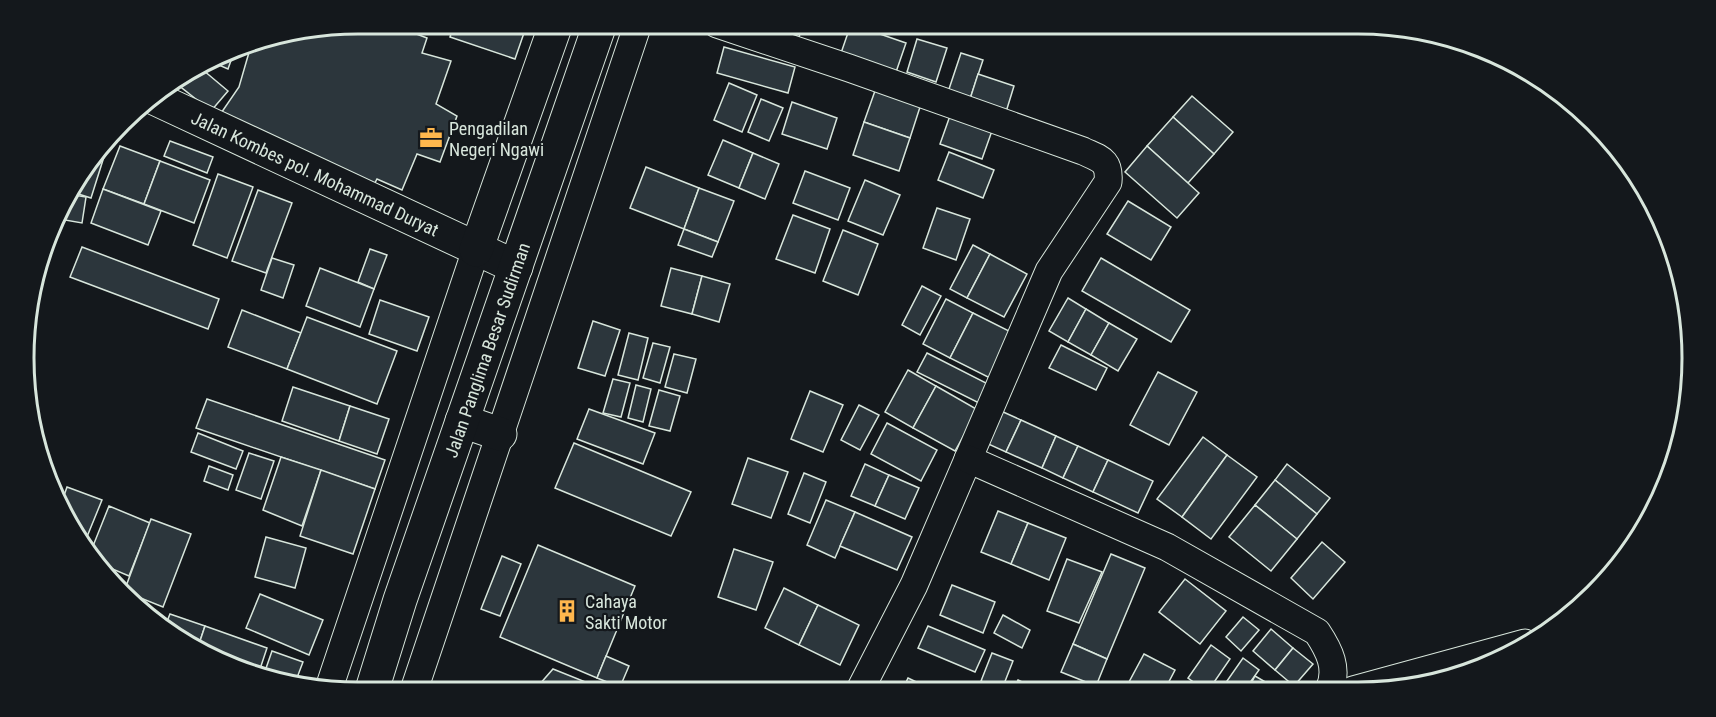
<svg xmlns="http://www.w3.org/2000/svg" width="1716" height="717" font-family="'Roboto Condensed',sans-serif">
<style>
.building{fill:#2c363c;stroke:#d8e6dc;stroke-width:1.5}
.lines{fill:none;stroke-linecap:round;stroke-linejoin:round}
.street-casing{stroke:#d8e6dc;stroke-width:29}
.secondary-casing{stroke:#d8e6dc;stroke-width:35}
.primary-casing{stroke:#d8e6dc;stroke-width:35}
.street{stroke:#14181c;stroke-width:27}
.secondary{stroke:#14181c;stroke-width:33}
.primary{stroke:#14181c;stroke-width:33}
.labels{text-anchor:middle;dominant-baseline:central;stroke-width:4.5;stroke-linejoin:round;paint-order:stroke}
.poi-label{font-size:18px;fill:#d8e6dc;stroke:#14181c;text-anchor:start}
.street-label{font-size:18px;fill:#d8e6dc;stroke:#14181c}
.rim{fill:none;stroke:#d8e6dc;stroke-width:3}
</style>
<rect width="100%" height="100%" fill="#14181c"/>
<g class="building">
<path d="M358,24H390L427,38L422,53L451,61L436,104L457,116L440,162L417,154L402,190L377,179L368,196L217,119L239,87L252,42Z"/>
<path d="M454,24H508L525,30L515,59L450,37Z"/>
<path d="M772,24H803L799,37L771,27Z"/>
<path d="M851,24L906,43L895,75L840,56Z"/>
<path d="M917,39L947,48L936,82L907,72Z"/>
<path d="M724,47L795,67L788,93L717,73Z"/>
<path d="M234,52L228,69L214,63Z"/>
<path d="M961,53L983,60L970,99L948,92Z"/>
<path d="M203,70L228,91L211,111L177,84Z"/>
<path d="M978,74L1014,86L1006,112L970,99Z"/>
<path d="M729,83L757,95L742,132L714,120Z"/>
<path d="M876,88L921,104L910,138L864,122Z"/>
<path d="M1192,96L1233,132L1214,154L1173,117Z"/>
<path d="M761,99L783,108L769,141L748,132Z"/>
<path d="M792,102L837,118L827,149L782,134Z"/>
<path d="M951,113L993,128L982,159L940,144Z"/>
<path d="M1173,117L1214,154L1188,183L1147,146Z"/>
<path d="M864,122L910,138L899,171L853,155Z"/>
<path d="M723,140L753,153L739,188L708,175Z"/>
<path d="M170,141L213,157L207,173L164,156Z"/>
<path d="M108,144L91,198L69,191Z"/>
<path d="M120,146L160,161L144,204L103,189Z"/>
<path d="M1147,146L1199,193L1177,218L1125,172Z"/>
<path d="M949,152L994,170L983,198L938,180Z"/>
<path d="M753,153L779,164L765,199L739,188Z"/>
<path d="M160,161L210,180L194,223L144,204Z"/>
<path d="M646,167L699,188L684,229L630,208Z"/>
<path d="M805,171L850,188L838,220L793,203Z"/>
<path d="M218,174L253,187L227,258L193,245Z"/>
<path d="M865,180L900,195L883,235L848,221Z"/>
<path d="M699,188L734,201L718,242L684,229Z"/>
<path d="M103,189L161,211L148,245L91,223Z"/>
<path d="M258,190L292,203L266,273L232,261Z"/>
<path d="M68,194L86,197L82,223L59,219Z"/>
<path d="M1128,201L1171,227L1151,260L1107,234Z"/>
<path d="M937,208L970,219L956,260L923,248Z"/>
<path d="M793,215L830,229L815,273L776,259Z"/>
<path d="M684,229L718,242L712,257L678,245Z"/>
<path d="M843,230L878,244L858,295L823,281Z"/>
<path d="M973,245L990,254L967,298L950,289Z"/>
<path d="M82,247L219,299L208,329L70,277Z"/>
<path d="M370,249L387,255L374,289L358,282Z"/>
<path d="M990,254L1027,274L1004,317L967,298Z"/>
<path d="M272,258L294,265L283,298L261,290Z"/>
<path d="M1101,258L1190,310L1171,342L1082,291Z"/>
<path d="M320,268L374,289L360,327L306,306Z"/>
<path d="M671,268L702,276L692,314L661,306Z"/>
<path d="M702,276L730,284L719,322L692,314Z"/>
<path d="M922,286L941,296L920,335L902,325Z"/>
<path d="M1068,298L1086,309L1068,342L1049,331Z"/>
<path d="M946,299L973,313L950,358L923,344Z"/>
<path d="M380,300L429,317L417,351L369,334Z"/>
<path d="M1086,309L1109,323L1091,355L1068,342Z"/>
<path d="M242,310L301,333L287,369L228,347Z"/>
<path d="M973,313L1013,333L990,378L950,358Z"/>
<path d="M307,317L397,351L377,404L287,369Z"/>
<path d="M593,321L620,330L605,376L578,368Z"/>
<path d="M1109,323L1137,339L1118,371L1091,355Z"/>
<path d="M629,333L648,338L638,380L618,375Z"/>
<path d="M653,343L670,347L660,383L643,378Z"/>
<path d="M1061,345L1107,368L1096,390L1049,368Z"/>
<path d="M927,353L988,384L979,403L917,372Z"/>
<path d="M674,354L696,359L687,393L665,387Z"/>
<path d="M908,370L936,386L913,428L885,412Z"/>
<path d="M1158,372L1197,392L1169,445L1130,425Z"/>
<path d="M613,379L630,383L621,417L603,413Z"/>
<path d="M636,385L651,389L643,422L628,418Z"/>
<path d="M936,386L978,410L955,451L913,428Z"/>
<path d="M293,387L350,406L339,441L282,421Z"/>
<path d="M659,390L680,396L670,431L649,426Z"/>
<path d="M810,391L843,405L823,452L791,439Z"/>
<path d="M207,399L385,460L375,489L196,428Z"/>
<path d="M859,405L879,415L860,450L841,440Z"/>
<path d="M350,406L389,419L377,454L339,441Z"/>
<path d="M589,409L655,433L643,464L577,439Z"/>
<path d="M1001,411L1021,420L1006,452L986,443Z"/>
<path d="M1021,420L1056,436L1042,468L1006,452Z"/>
<path d="M887,423L937,450L921,481L871,454Z"/>
<path d="M198,433L243,451L236,469L191,452Z"/>
<path d="M1056,436L1078,446L1063,478L1042,468Z"/>
<path d="M1203,437L1227,455L1182,517L1157,499Z"/>
<path d="M574,443L691,492L671,536L555,488Z"/>
<path d="M1078,446L1108,460L1093,492L1063,478Z"/>
<path d="M249,453L274,461L261,499L236,490Z"/>
<path d="M1227,455L1257,477L1211,539L1182,517Z"/>
<path d="M281,457L321,470L302,526L263,510Z"/>
<path d="M748,458L788,472L771,518L732,504Z"/>
<path d="M1108,460L1153,481L1138,513L1093,492Z"/>
<path d="M865,464L889,475L875,506L851,496Z"/>
<path d="M1287,464L1330,498L1317,514L1275,480Z"/>
<path d="M209,466L233,475L228,490L204,481Z"/>
<path d="M321,470L375,489L353,554L300,536Z"/>
<path d="M804,473L826,482L810,523L788,514Z"/>
<path d="M889,475L919,488L905,519L875,506Z"/>
<path d="M1275,480L1317,514L1297,539L1255,505Z"/>
<path d="M67,487L102,500L84,544L69,526L61,504Z"/>
<path d="M826,500L855,512L835,558L807,545Z"/>
<path d="M1255,505L1297,539L1271,571L1229,537Z"/>
<path d="M109,506L150,523L129,576L103,565L91,551Z"/>
<path d="M998,511L1028,523L1011,564L981,552Z"/>
<path d="M855,512L912,537L897,570L840,546Z"/>
<path d="M151,519L191,534L163,607L128,593L125,589Z"/>
<path d="M1028,523L1066,538L1049,580L1011,564Z"/>
<path d="M266,537L306,548L295,588L255,577Z"/>
<path d="M1322,542L1345,562L1313,599L1291,578Z"/>
<path d="M538,545L635,586L597,678L500,637Z"/>
<path d="M734,549L773,562L756,610L718,597Z"/>
<path d="M1111,554L1145,568L1107,659L1073,644Z"/>
<path d="M502,556L521,564L500,616L481,609Z"/>
<path d="M1067,559L1102,572L1079,623L1047,611Z"/>
<path d="M1185,579L1226,611L1200,644L1159,612Z"/>
<path d="M952,585L995,602L983,633L940,615Z"/>
<path d="M784,588L818,605L799,645L765,628Z"/>
<path d="M260,594L323,620L309,655L246,628Z"/>
<path d="M818,605L859,625L840,665L799,645Z"/>
<path d="M170,614L205,626L198,647L164,629Z"/>
<path d="M1003,615L1030,630L1022,648L994,633Z"/>
<path d="M1243,617L1259,630L1241,651L1226,637Z"/>
<path d="M205,626L267,648L259,672L220,658L198,647Z"/>
<path d="M928,626L985,650L975,672L918,648Z"/>
<path d="M1271,629L1293,648L1275,670L1253,651Z"/>
<path d="M1073,644L1107,659L1096,686L1061,672Z"/>
<path d="M1211,645L1230,659L1208,691H1206L1188,678Z"/>
<path d="M1293,648L1313,664L1294,686L1275,670Z"/>
<path d="M272,651L303,662L295,683L263,677Z"/>
<path d="M992,653L1013,661L1002,689L981,681Z"/>
<path d="M1144,654L1175,670L1164,691H1145L1129,682Z"/>
<path d="M606,656L629,666L620,687L597,678Z"/>
<path d="M1243,658L1259,670L1244,691H1220Z"/>
<path d="M553,669L593,685L594,692L532,693Z"/>
<path d="M1255,676L1279,690L1247,691Z"/>
<path d="M908,678L935,691H902Z"/>
<path d="M1018,680L1039,690V691H1013Z"/>
<path d="M1129,682L1145,691H1124Z"/>
</g>
<g class="lines">
<g class="street-casing">
<g id="street">
<path d="M717,24L849,68L1083,151C1100,159 1110,160 1108,182L1049,271L914,585L859,692"/>
<path d="M968,459L1167,547L1317,632C1329,650 1339,669 1329,690"/>
<path d="M329,688L476,250"/>
<path d="M1353,690L1525,643"/>
<path d="M413,693L638,24"/>
</g>
</g>
<g class="secondary-casing">
<g id="secondary">
<path id="s1" d="M154,98L516,267"/>
<path d="M476,250L556,24"/>
</g>
</g>
<g class="primary-casing">
<g id="primary">
<path d="M462,421L500,434"/>
<path id="s2" d="M371,693L400,600L600,24"/>
</g>
</g>
<use href="#street" class="street"/>
<use href="#secondary" class="secondary"/>
<use href="#primary" class="primary"/>
</g>
<defs>
<g id="office-bare" transform="scale(1.8)"><path d="M-6-3h4V-5.5h4V-3h4V5H-6ZM-1-4.5V-3h2v-1.5ZM-6 0V1H6V0Z" fill="#ffb74d" stroke="#14181c" stroke-width="2.5" paint-order="stroke"/></g>
<g id="building-bare" transform="scale(1.8)"><path d="M-4-6H4V6H1V3H-1V6H-4ZM-2.5-4.3h1.7v1.8h-1.7ZM.8-4.3h1.7v1.8H.8ZM-2.5-1h1.7V.8h-1.7ZM.8-1h1.7V.8H.8Z" fill="#ffb74d" stroke="#14181c" stroke-width="2.5" paint-order="stroke"/></g>
</defs>
<g fill-rule="evenodd">
<use href="#office-bare" x="431" y="138"/>
<use href="#building-bare" x="567" y="611"/>
</g>
<g class="labels">
<g class="poi-label">
<text x="449" y="128">Pengadilan<tspan x="449" dy="21">Negeri Ngawi</tspan></text>
<text x="585" y="601">Cahaya<tspan x="585" dy="21">Sakti Motor</tspan></text>
</g>
<g class="street-label">
<text stroke="none"><textPath href="#s1" startOffset="178">Jalan Kombes pol. Mohammad Duryat</textPath></text>
<text stroke="none"><textPath href="#s2" startOffset="362">Jalan Panglima Besar Sudirman</textPath></text>
</g>
</g>
<path d="M0 0H1716V717H0ZM358 34H1358A324 324 0 0 1 1682 358V358A324 324 0 0 1 1358 682H358A324 324 0 0 1 34 358V358A324 324 0 0 1 358 34Z" fill="#14181c" fill-rule="evenodd"/>
<path class="rim" d="M358 34H1358A324 324 0 0 1 1682 358V358A324 324 0 0 1 1358 682H358A324 324 0 0 1 34 358V358A324 324 0 0 1 358 34Z"/>
</svg>
